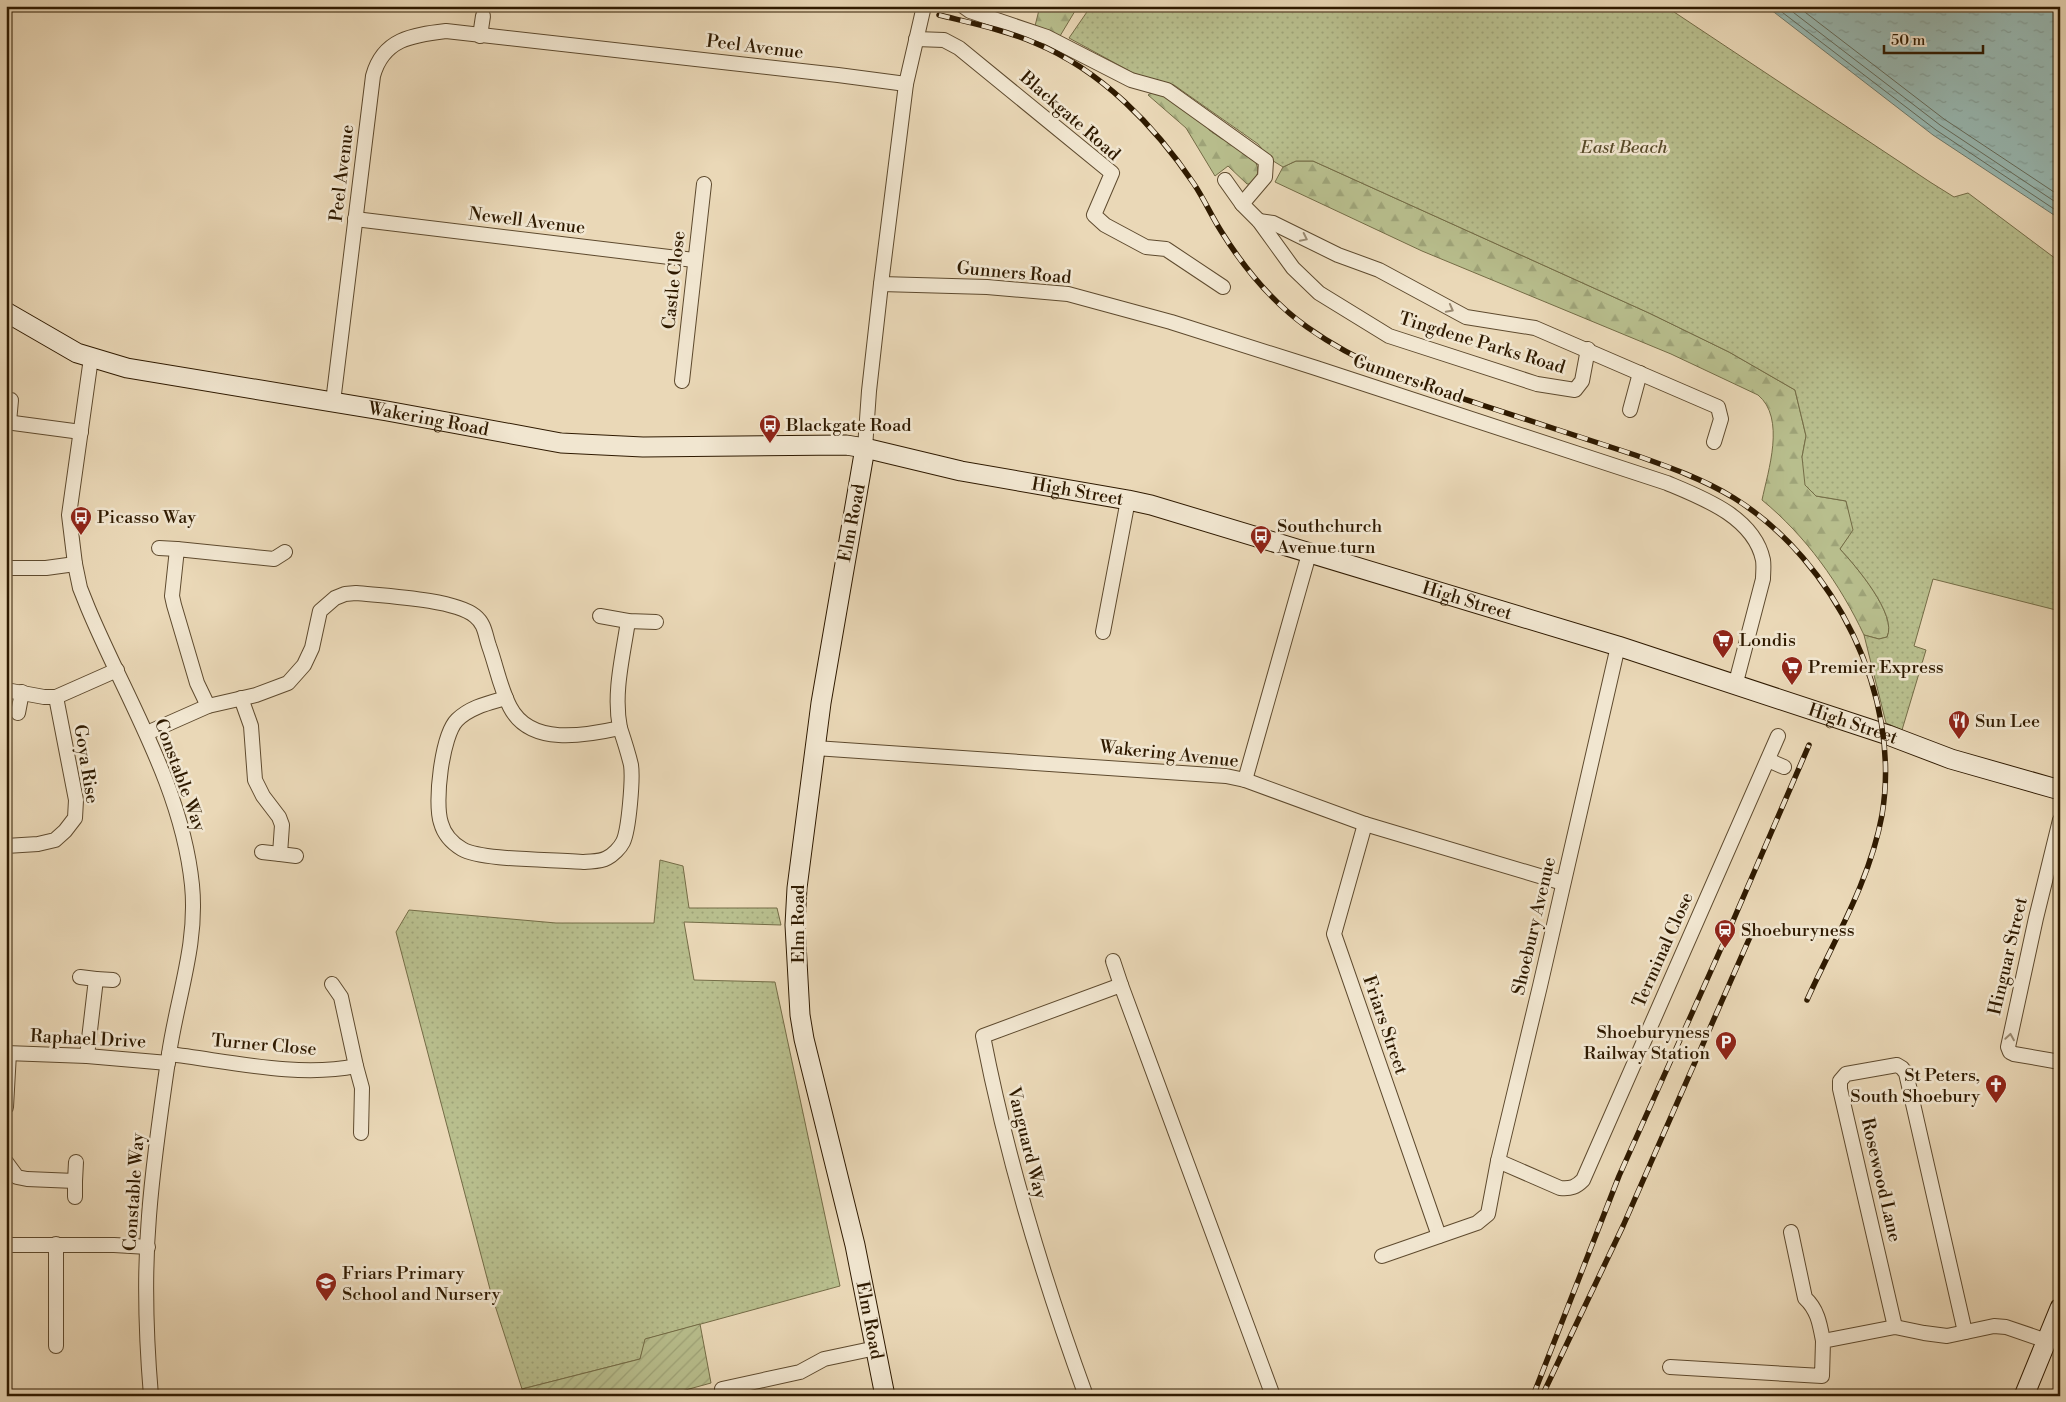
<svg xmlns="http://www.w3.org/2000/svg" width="2066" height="1402" font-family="'Libre Bodoni',serif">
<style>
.forest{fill:url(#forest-firs);stroke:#746c46}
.park{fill:url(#park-dots);stroke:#746c46}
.garden{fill:url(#garden-furrows);stroke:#746c46}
.water{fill:url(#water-ripples);stroke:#6e796b}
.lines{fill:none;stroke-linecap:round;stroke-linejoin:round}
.shore{stroke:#646a5a;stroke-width:1}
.street-casing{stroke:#5e4a2e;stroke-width:16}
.secondary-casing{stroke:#2f1a00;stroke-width:21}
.street{stroke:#f1e6d0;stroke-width:14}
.secondary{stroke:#f1e6d0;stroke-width:19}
.rail-casing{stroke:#2f1a00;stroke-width:5.5}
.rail{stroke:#f1e6d0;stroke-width:4;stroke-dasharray:11;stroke-linecap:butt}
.oneway{stroke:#9a8a72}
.labels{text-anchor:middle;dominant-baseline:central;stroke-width:5;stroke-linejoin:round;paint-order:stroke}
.street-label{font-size:18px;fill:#2f1a00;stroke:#f1e6d0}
.park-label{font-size:18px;font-style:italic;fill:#584b2a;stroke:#f1e6d0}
.poi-label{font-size:18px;fill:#2f1a00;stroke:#f1e6d0;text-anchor:start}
</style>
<defs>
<pattern id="forest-firs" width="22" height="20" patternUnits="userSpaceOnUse" patternTransform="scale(1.25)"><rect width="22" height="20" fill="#b8be8d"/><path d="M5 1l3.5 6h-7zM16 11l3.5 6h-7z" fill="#9ea378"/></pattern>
<pattern id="park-dots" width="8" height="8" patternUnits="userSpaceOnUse" patternTransform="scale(1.25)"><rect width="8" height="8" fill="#b8be8d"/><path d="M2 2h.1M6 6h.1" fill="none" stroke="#9ea378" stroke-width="1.8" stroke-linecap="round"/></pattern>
<pattern id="garden-furrows" width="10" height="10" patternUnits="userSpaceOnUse" patternTransform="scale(1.25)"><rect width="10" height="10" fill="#b8be8d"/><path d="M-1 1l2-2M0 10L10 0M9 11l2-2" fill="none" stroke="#9ea378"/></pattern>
<pattern id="water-ripples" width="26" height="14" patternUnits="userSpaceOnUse" patternTransform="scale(1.25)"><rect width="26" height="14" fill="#98b9b3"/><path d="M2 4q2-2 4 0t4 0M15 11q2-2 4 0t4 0" fill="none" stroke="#839e98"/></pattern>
</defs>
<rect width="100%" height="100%" fill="#ead8b7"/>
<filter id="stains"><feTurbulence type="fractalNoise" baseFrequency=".004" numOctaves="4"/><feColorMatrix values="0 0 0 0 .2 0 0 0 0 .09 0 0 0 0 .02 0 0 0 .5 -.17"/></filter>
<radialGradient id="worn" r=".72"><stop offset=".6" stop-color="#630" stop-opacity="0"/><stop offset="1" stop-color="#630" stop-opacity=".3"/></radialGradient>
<g class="forest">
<path d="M1040,6H1078L1060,36L1057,37L1035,26Z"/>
<path d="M1154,91L1170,98L1208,123L1209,130L1222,139L1228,138C1242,149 1271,164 1251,184H1247L1228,166L1215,176L1186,128L1148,95Z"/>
<path d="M1296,161H1313L1649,313L1729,352L1795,390L1806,436L1802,457L1816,496L1846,501L1854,530L1840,549C1855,565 1898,615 1887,637L1879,639L1864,635C1840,584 1806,536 1762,500C1768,471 1786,418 1758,395L1671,354L1422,251L1275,182L1283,167Z"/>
</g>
<g class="park">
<path d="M1095,6H1665L1930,182L1954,197L1968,193L2060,262V503L2054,502L2060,553V611L1933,579L1914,646L1926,650L1902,730L1886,723L1864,635L1879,639L1887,637C1898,615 1855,565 1840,549L1853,530L1846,501L1816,496L1805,485L1802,457L1806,436L1795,390L1729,352L1649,313L1313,161H1296L1283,167L1270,159L1258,144L1174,85L1137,75L1069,38L1089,9Z"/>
<path d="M660,860L683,866L689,908H777L781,925L684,922L694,980L775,982L840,1286L646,1339L640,1359L522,1389L491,1293L396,932L409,910L556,923H654Z"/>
</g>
<path class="garden" d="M700,1324L711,1383L671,1394V1396H523L522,1389L640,1359L645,1339Z"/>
<path class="water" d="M1766,6H2060V219L1933,135Z"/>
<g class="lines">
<g class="shore">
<path d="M1774,6L1936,130L2060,213"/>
<path d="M1785,6L1940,125L2060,205"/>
<path d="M1797,6L1944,119L2060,196"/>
</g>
<g class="street-casing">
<g id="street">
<path d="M963,6L970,11L1047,37L1131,80L1167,90L1266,161L1265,177L1242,204"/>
<path d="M480,36L483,16"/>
<path d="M916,39L944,40L959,48L1112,173L1094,215L1105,225L1146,247L1166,249L1223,287"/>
<path d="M1225,180L1242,204L1259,221L1293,268L1319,293L1389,336L1537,384L1575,390L1582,381L1588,349"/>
<path d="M355,219L694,260"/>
<path d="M1259,221L1273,223L1338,255L1379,270L1466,317L1535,328L1718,407L1721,419L1714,442"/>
<path d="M881,284L987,287L1068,294L1171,322L1316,368L1667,483C1703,498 1754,517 1763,560C1764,566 1763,573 1763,579L1735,686"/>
<path d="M91,358L69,515L75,564L80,588L88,608C126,699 182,786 192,885C198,944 177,998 169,1054C161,1108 153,1162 149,1216C144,1276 146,1337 151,1396"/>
<path d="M682,381L704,184"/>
<path d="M333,402L373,76C383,39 412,35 446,31L838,75L906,84"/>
<path d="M1630,410L1640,373"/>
<path d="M6,422L81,432"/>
<path d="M9,422L11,400"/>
<path d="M865,448L869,391L881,284L906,84L924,6"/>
<path d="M159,548L177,549"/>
<path d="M6,568H46L75,564"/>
<path d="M600,616L628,621L656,622"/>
<path d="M1103,632L1128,500"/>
<path d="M6,690L44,697H56"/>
<path d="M241,698L251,726L255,780L263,796L279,817L282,825L280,854L296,856"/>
<path d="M506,698C489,703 470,707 457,720C442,735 434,803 441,823C444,834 452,843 462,849C482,861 557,859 584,862C592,861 600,862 607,858C613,855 620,848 623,842C629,830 633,778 631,765C628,752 624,740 620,728"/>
<path d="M208,706L197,683L174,605L172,596L177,549L274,559L285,552"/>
<path d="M18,713L22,692"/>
<path d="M147,733L208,706L256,695L288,683L304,665L312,648L320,611L335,598L345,594L356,593C385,596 454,599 475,616C485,624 485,634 489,646C496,665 500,688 510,707C530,746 584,736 620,728C613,693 623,656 628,621"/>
<path d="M815,748L1226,776L1245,780L1365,824L1563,883"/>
<path d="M1768,760L1784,767"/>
<path d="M1245,780L1309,554"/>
<path d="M2060,820L2036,918L2008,1047L2010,1052L2014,1054L2060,1062"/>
<path d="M1365,824L1334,934L1439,1236"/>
<path d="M6,846L38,844L55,840L65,831L75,818L76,800L56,697L117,670"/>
<path d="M262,852L280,854"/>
<path d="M1113,961L1121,985"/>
<path d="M80,977L96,979L87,1056"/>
<path d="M96,979L113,980"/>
<path d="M332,984L341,997L356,1066"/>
<path d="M6,1053L87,1056L168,1063"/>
<path d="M169,1054C228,1061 298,1078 356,1066L362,1088L361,1133"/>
<path d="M6,1107L9,1053"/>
<path d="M1498,1161L1560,1188C1571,1189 1576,1187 1583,1180L1778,736"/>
<path d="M6,1162L17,1177L27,1179L75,1181V1197"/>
<path d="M75,1181L76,1162"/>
<path d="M1791,1232L1805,1298C1818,1310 1820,1325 1823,1341"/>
<path d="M56,1244V1346"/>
<path d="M6,1245H114L148,1247"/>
<path d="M1382,1256L1477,1223L1488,1214L1498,1161L1540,986L1618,646"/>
<path d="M1895,1327L1840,1089V1081L1846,1074L1897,1065L1902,1068L1906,1073L1965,1332"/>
<path d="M1670,1367L1822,1376L1823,1341L1895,1327L1924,1333L1947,1336L1994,1326L2006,1327L2047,1341"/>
<path d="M722,1389L800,1372L824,1359L876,1348"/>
<path d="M1086,1396C1043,1278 1007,1159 983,1036L1121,985L1273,1396"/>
</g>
</g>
<g class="secondary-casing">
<g id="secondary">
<path id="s1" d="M6,312L77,353L127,368L387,411L561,443L643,447L846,445L865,448L961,471L1128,500L1151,505L1618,646L1888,735L1951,759L2060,790"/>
<path id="s2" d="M865,448L821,703L797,888L795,925L800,1015L804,1039L855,1245L885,1396"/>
<path d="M2024,1396L2060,1308"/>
</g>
</g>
<use href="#street" class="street"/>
<use href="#secondary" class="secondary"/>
<g class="rail-casing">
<g id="rail">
<path d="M939,15C971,23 1005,30 1035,43C1101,70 1155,126 1194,184C1204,199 1211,215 1221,231C1244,268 1272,302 1307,327C1363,367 1418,384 1482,405C1533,422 1584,438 1635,455C1669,467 1703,479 1734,498C1835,561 1902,696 1882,815C1870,881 1834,940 1807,1000"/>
<path d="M1533,1396L1619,1176L1723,944L1809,745"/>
<path d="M1542,1396L1623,1226L1750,937"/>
</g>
</g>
<use href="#rail" class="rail"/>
</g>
<defs><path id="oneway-chevron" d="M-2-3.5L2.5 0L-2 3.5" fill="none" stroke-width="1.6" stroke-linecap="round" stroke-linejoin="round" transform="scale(1.25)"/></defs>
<g class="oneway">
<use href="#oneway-chevron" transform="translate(1304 238) rotate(26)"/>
<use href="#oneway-chevron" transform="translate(1450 309) rotate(28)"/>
<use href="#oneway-chevron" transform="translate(2010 1037) rotate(-81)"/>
</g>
<defs>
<g id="bus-pin" transform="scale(1.125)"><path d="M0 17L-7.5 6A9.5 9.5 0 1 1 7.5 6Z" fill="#8f2418" stroke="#f1e6d0"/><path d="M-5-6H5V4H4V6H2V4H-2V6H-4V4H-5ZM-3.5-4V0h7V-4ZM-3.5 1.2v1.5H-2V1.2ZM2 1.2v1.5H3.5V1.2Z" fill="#fff"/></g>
<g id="supermarket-pin" transform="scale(1.125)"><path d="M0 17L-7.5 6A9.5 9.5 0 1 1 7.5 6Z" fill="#8f2418" stroke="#f1e6d0"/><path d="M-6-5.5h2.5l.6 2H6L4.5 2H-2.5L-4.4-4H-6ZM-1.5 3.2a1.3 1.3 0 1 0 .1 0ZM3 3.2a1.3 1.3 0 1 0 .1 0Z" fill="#fff"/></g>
<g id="restaurant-pin" transform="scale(1.125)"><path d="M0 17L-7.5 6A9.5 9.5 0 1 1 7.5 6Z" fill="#8f2418" stroke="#f1e6d0"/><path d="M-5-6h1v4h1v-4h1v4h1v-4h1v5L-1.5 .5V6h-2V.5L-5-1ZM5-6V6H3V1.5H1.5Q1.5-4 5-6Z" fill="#fff"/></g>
<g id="station-pin" transform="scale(1.125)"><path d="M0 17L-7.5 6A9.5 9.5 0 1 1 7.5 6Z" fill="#8f2418" stroke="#f1e6d0"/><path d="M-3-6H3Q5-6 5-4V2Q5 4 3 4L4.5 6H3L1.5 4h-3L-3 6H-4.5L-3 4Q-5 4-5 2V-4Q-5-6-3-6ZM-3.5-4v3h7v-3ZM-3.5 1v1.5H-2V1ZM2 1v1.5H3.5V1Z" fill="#fff"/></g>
<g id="parking-pin" transform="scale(1.125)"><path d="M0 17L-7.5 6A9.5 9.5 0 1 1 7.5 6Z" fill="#8f2418" stroke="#f1e6d0"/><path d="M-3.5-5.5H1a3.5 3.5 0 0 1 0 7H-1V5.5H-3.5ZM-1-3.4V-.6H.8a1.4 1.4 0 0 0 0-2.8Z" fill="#fff"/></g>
<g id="church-pin" transform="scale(1.125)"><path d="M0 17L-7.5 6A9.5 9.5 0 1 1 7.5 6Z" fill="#8f2418" stroke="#f1e6d0"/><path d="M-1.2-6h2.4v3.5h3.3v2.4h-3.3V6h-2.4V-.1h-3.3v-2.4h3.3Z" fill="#fff"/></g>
<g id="school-pin" transform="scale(1.125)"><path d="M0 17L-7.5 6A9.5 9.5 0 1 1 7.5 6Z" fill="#8f2418" stroke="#f1e6d0"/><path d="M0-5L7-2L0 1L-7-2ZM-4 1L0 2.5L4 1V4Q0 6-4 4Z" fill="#fff"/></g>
</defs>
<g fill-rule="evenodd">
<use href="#bus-pin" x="770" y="425"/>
<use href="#bus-pin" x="81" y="517"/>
<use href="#bus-pin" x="1261" y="536"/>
<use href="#supermarket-pin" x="1723" y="640"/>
<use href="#supermarket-pin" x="1792" y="667"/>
<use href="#restaurant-pin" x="1959" y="721"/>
<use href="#station-pin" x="1725" y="930"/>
<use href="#parking-pin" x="1726" y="1042"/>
<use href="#church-pin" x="1996" y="1085"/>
<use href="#school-pin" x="326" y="1283"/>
</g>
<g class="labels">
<g class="street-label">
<text transform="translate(755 47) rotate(7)">Peel Avenue</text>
<text transform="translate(1070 116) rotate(41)">Blackgate Road</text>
<text transform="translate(342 173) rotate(-83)">Peel Avenue</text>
<text transform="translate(527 221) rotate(7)">Newell Avenue</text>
<text transform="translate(1014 273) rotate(5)">Gunners Road</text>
<text transform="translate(674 280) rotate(-84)">Castle Close</text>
<text transform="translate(1482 343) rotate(17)">Tingdene Parks Road</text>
<text transform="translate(1408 379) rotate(19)">Gunners Road</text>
<text stroke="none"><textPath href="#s1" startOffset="440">Wakering Road</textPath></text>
<text stroke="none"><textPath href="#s1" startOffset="1096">High Street</textPath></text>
<text transform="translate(852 523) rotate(-79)">Elm Road</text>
<text stroke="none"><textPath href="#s1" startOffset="1501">High Street</textPath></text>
<text stroke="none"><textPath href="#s1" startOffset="1906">High Street</textPath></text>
<text transform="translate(1169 754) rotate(6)">Wakering Avenue</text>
<text transform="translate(86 764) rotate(81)">Goya Rise</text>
<text transform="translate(180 775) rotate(70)">Constable Way</text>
<text transform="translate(798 924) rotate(-90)">Elm Road</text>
<text transform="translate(1534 926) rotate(-77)">Shoebury Avenue</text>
<text transform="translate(1663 950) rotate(-66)">Terminal Close</text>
<text transform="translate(2008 956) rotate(-77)">Hinguar Street</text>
<text transform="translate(1385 1025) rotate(71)">Friars Street</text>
<text transform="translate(88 1039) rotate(3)">Raphael Drive</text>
<text transform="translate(264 1045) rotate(5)">Turner Close</text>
<text transform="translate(1027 1143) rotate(76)">Vanguard Way</text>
<text transform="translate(1881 1180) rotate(77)">Rosewood Lane</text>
<text transform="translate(134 1192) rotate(-86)">Constable Way</text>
<text stroke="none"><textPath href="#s2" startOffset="886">Elm Road</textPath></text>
</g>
<g class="park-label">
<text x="1624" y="147">East Beach</text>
</g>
<g class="poi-label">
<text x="786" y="425">Blackgate Road</text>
<text x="97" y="517">Picasso Way</text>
<text x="1277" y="526">Southchurch<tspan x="1277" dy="21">Avenue turn</tspan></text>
<text x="1739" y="640">Londis</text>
<text x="1808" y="667">Premier Express</text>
<text x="1975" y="721">Sun Lee</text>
<text x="1741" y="930">Shoeburyness</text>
<text x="1710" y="1032" text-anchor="end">Shoeburyness<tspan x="1710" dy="21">Railway Station</tspan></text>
<text x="1980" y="1075" text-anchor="end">St Peters,<tspan x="1980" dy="21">South Shoebury</tspan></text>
<text x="342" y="1273">Friars Primary<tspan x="342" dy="21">School and Nursery</tspan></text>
</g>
</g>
<rect width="2066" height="1402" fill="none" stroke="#ead8b7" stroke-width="25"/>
<rect x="8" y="8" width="2051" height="1387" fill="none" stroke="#2f1a00" stroke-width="2.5"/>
<rect x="12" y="12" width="2041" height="1377" fill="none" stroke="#2f1a00"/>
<path d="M1884 45v8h99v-8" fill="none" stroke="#2f1a00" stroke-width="2.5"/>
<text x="1891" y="45" font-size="15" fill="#2f1a00" stroke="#f1e6d0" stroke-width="4" paint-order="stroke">50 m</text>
<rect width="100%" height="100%" filter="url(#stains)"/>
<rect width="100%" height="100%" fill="url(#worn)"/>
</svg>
